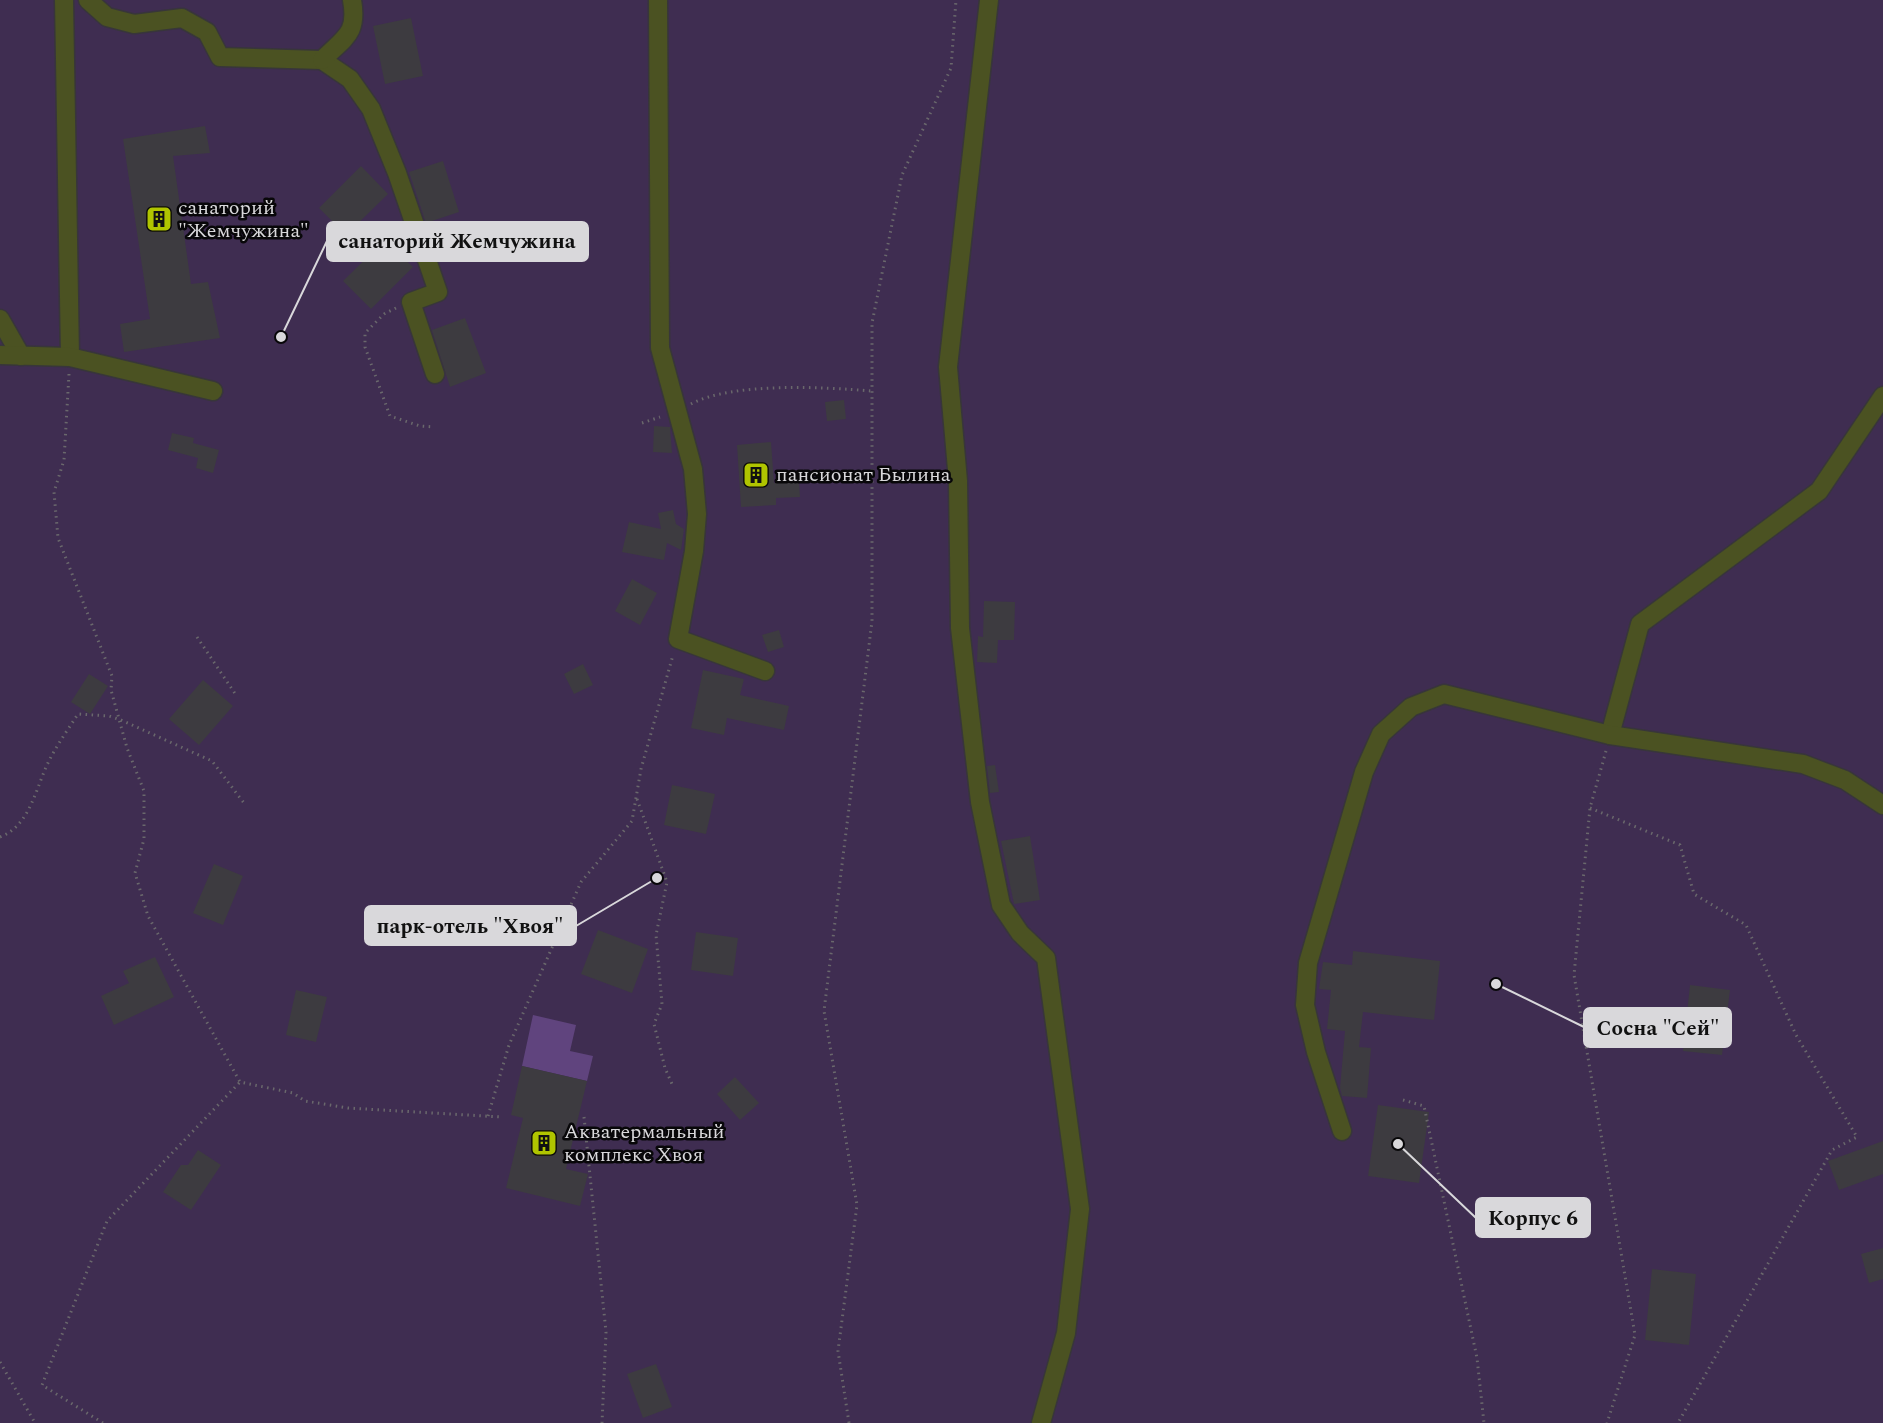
<svg xmlns="http://www.w3.org/2000/svg" width="1883" height="1423" font-family="Spectral,serif">
<style>
.green{fill:#3f2d51}
.water{fill:#60447e}
.building{fill:#3d3b40}
.lines{fill:none;stroke-linecap:round;stroke-linejoin:round}
.minor-casing{stroke:#38363a;stroke-width:21}
.path{stroke:#6a686c;stroke-width:3;stroke-dasharray:1.5 4.5;stroke-linecap:butt}
.minor{stroke:#4b5222;stroke-width:18}
.labels{text-anchor:middle;dominant-baseline:central;stroke-width:5;stroke-linejoin:round;paint-order:stroke}
.poi-label{font-size:20px;fill:#d9d8db;stroke:#080709;text-anchor:start}
.leader{fill:none;stroke:#d9d8db;stroke-width:2}
.callout-dot{fill:#d9d8db;stroke:#080709;stroke-width:2}
.callout{fill:#d9d8db;stroke:#d9d8db;stroke-width:2}
.callout-label{font-size:21px;text-anchor:middle;font-weight:bold;fill:#111}
</style>
<rect width="100%" height="100%" fill="#1e1c20"/>
<rect class="green" x="0" y="0" width="1883" height="1423"/>
<path class="water" d="M533,1015L576,1025L570,1051L593,1056L587,1081L522,1066Z"/>
<g class="building">
<path d="M411,18L423,76L385,84L373,26Z"/>
<path d="M205,126L210,153L173,156L191,284L208,282L220,338L124,352L120,324L150,319L123,139Z"/>
<path d="M443,161L459,212L426,223L409,172Z"/>
<path d="M361,166L388,194L346,235L319,208Z"/>
<path d="M385,240L413,267L371,309L343,281Z"/>
<path d="M465,318L486,373L450,387L432,330Z"/>
<path d="M844,400L846,419L827,421L825,402Z"/>
<path d="M654,426L670,427L672,453L653,452Z"/>
<path d="M172,433L194,438L193,443L219,450L213,473L196,468L198,458L168,450Z"/>
<path d="M771,442L774,483L799,482L800,497L776,498V505L741,507L737,445Z"/>
<path d="M673,510L676,524L684,529L681,550L667,543L664,560L622,552L629,522L661,529L658,513Z"/>
<path d="M632,579L657,593L640,625L615,611Z"/>
<path d="M984,601L1015,602L1014,640H998L997,663L977,662L978,636L983,637Z"/>
<path d="M779,630L784,647L768,652L762,635Z"/>
<path d="M583,664L593,685L574,694L564,674Z"/>
<path d="M703,670L744,679L740,695L789,706L784,730L727,718L724,735L691,728Z"/>
<path d="M89,674L108,686L90,714L71,702Z"/>
<path d="M203,680L233,706L199,745L169,719Z"/>
<path d="M995,765L999,792L990,793L987,766Z"/>
<path d="M672,785L715,794L706,834L664,825Z"/>
<path d="M1030,836L1040,900L1014,904L1001,841Z"/>
<path d="M214,864L243,876L223,925L193,913Z"/>
<path d="M598,930L648,949L632,993L581,974Z"/>
<path d="M696,932L738,938L733,976L691,970Z"/>
<path d="M1353,951L1440,961L1434,1020L1363,1012L1359,1047L1371,1048L1367,1098L1342,1096L1340,1088L1345,1031L1327,1029L1331,990L1319,989L1323,962L1352,965Z"/>
<path d="M155,957L174,997L114,1025L101,996L129,983L123,971Z"/>
<path d="M1690,985L1730,990L1722,1055L1683,1051Z"/>
<path d="M296,990L327,997L316,1042L286,1035Z"/>
<path d="M522,1066L587,1081L566,1169L588,1174L580,1206L506,1188L523,1118L511,1115Z"/>
<path d="M735,1077L759,1103L740,1120L717,1094Z"/>
<path d="M1378,1105L1429,1112L1419,1183L1368,1176Z"/>
<path d="M1883,1141V1174L1839,1190L1828,1161Z"/>
<path d="M198,1150L221,1165L191,1210L163,1192L181,1165H188Z"/>
<path d="M1883,1248V1279L1869,1283L1861,1254Z"/>
<path d="M1652,1269L1696,1274L1689,1345L1645,1340Z"/>
<path d="M656,1364L672,1407L643,1418L627,1374Z"/>
</g>
<g class="lines">
<g class="minor-casing">
<g id="minor">
<path d="M64,0L70,357"/>
<path d="M88,0L107,17L134,24L182,18L207,32L220,57L322,60L350,79L371,109L397,173L438,292L411,302L435,374"/>
<path d="M658,0L660,348L693,469L697,514L694,551L678,639L765,671"/>
<path d="M989,0L948,367L958,481L960,628L980,802L1001,905L1020,933L1046,958L1080,1209L1066,1333L1041,1423"/>
<path d="M322,60C345,37 358,34 352,0"/>
<path d="M0,319L21,356"/>
<path d="M0,355L70,357L213,391"/>
<path d="M1610,735L1640,624L1819,491L1883,396"/>
<path d="M1342,1131L1316,1052L1305,1005L1308,963L1364,772L1381,734L1411,707L1444,694L1610,735L1803,764L1845,780L1883,805"/>
</g>
</g>
<g class="path">
<path d="M396,308L384,314L365,333V347L390,416L420,426L434,427"/>
<path d="M69,374L64,460L54,492L58,538L112,676L111,690L127,748L144,791V839L135,873L148,916L240,1082L293,1093L305,1101L348,1108L501,1117"/>
<path d="M691,404C732,382 825,387 871,391"/>
<path d="M642,423L660,417"/>
<path d="M197,637L236,695"/>
<path d="M1606,751L1590,808L1574,975L1635,1335L1607,1423"/>
<path d="M637,799L667,882L656,935L662,1004L654,1024L665,1068L672,1084"/>
<path d="M1590,808L1680,845L1694,894L1746,925L1796,1035L1857,1137L1832,1150L1678,1423"/>
<path d="M0,837C32,825 36,784 51,757C59,742 69,728 78,714L109,716L121,720L212,761L244,803"/>
<path d="M1403,1100L1424,1106L1477,1358L1484,1423"/>
<path d="M488,1116L509,1045L581,882L632,821L641,769L673,655"/>
<path d="M584,1117L606,1332L602,1423"/>
<path d="M0,1362L35,1423"/>
<path d="M103,1423L42,1385L107,1221L240,1082"/>
<path d="M849,1423L838,1351L857,1205L824,1011L872,621V323L902,175L951,68L956,0"/>
</g>
<use href="#minor" class="minor"/>
</g>
<defs>
<g id="building-square" transform="scale(1.35)"><rect x="-9" y="-9" width="18" height="18" rx="4" fill="#b0c500" stroke="#080709"/><path d="M-4-6H4V6H1V3H-1V6H-4ZM-2.5-4.3h1.7v1.8h-1.7ZM.8-4.3h1.7v1.8H.8ZM-2.5-1h1.7V.8h-1.7ZM.8-1h1.7V.8H.8Z" fill="#111"/></g>
</defs>
<g fill-rule="evenodd">
<use href="#building-square" x="159" y="219"/>
<use href="#building-square" x="756" y="475"/>
<use href="#building-square" x="544" y="1143"/>
</g>
<g class="labels">
<g class="poi-label">
<text x="178" y="208">санаторий<tspan x="178" dy="23">"Жемчужина"</tspan></text>
<text x="776" y="475">пансионат Былина</text>
<text x="564" y="1132">Акватермальный<tspan x="564" dy="23">комплекс Хвоя</tspan></text>
</g>
</g>
<path class="leader" d="M281 337L327 241M657 878L576 926M1496 984L1584 1027M1398 1144L1476 1218"/>
<g class="callout-dot">
<circle cx="281" cy="337" r="6"/>
<circle cx="657" cy="878" r="6"/>
<circle cx="1496" cy="984" r="6"/>
<circle cx="1398" cy="1144" r="6"/>
</g>
<g class="callout">
<rect x="327" y="222" width="261" height="39" rx="6"/>
<rect x="365" y="906" width="211" height="39" rx="6"/>
<rect x="1584" y="1008" width="147" height="39" rx="6"/>
<rect x="1476" y="1198" width="114" height="39" rx="6"/>
</g>
<g class="callout-label">
<text x="457" y="248">санаторий Жемчужина</text>
<text x="470" y="933">парк-отель "Хвоя"</text>
<text x="1658" y="1035">Сосна "Сей"</text>
<text x="1533" y="1225">Корпус 6</text>
</g>
</svg>
